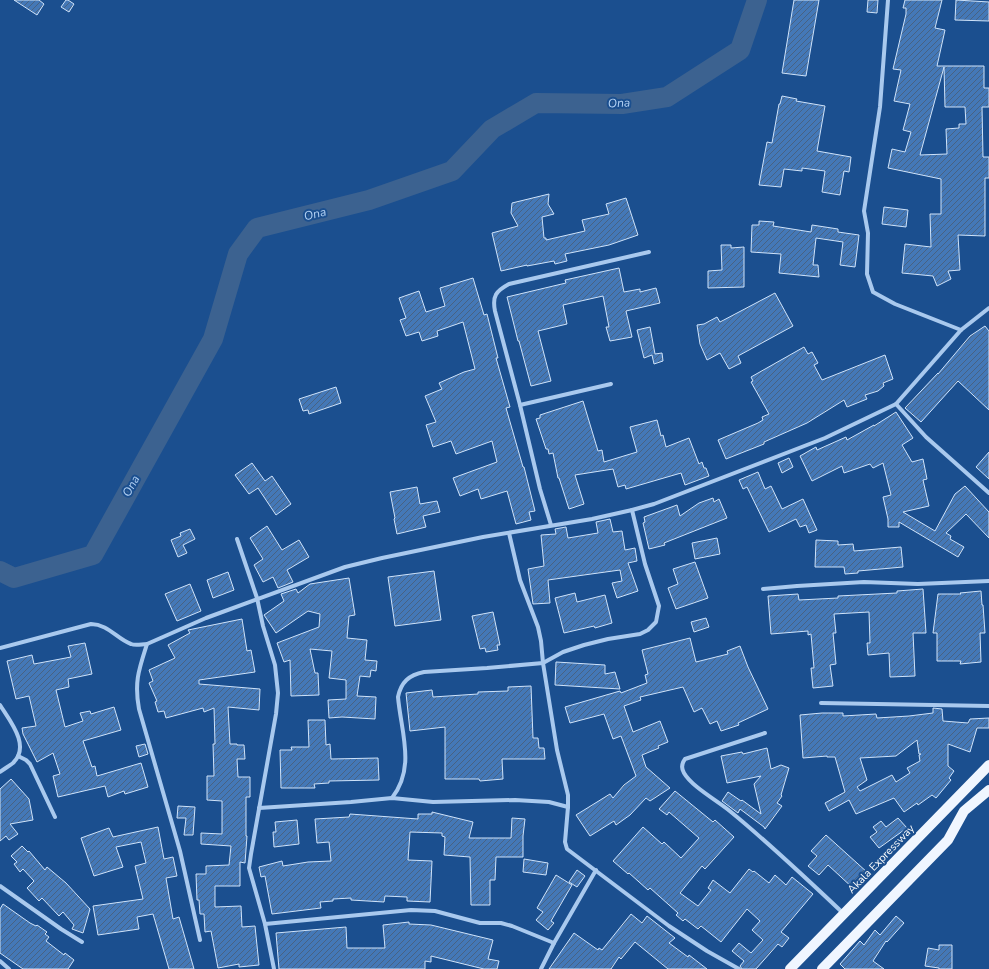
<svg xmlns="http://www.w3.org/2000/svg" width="989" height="969" font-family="'Nunito Sans',sans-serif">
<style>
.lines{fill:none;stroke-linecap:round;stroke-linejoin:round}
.river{stroke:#3c6290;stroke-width:20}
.building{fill:url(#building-hatch);stroke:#cfe3fa;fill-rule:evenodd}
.street{stroke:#a9c9ee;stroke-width:4}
.primary{stroke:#f0f6ff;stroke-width:10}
.labels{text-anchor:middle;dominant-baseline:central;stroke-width:4;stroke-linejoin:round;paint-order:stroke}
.street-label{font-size:11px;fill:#fff;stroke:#1b4f8f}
.water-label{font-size:12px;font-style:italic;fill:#b5d3f5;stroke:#1b4f8f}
</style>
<defs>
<pattern id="building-hatch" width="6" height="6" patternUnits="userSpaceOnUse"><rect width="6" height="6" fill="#4478b7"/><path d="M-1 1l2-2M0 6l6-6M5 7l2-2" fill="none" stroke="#486282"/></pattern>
</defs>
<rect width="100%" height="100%" fill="#1b4f8f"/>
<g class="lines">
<path class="river" d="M0,571L14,578L93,555L213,339L238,254L257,228L369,200L452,171L492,129L536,103L622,104L667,97L740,50L757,0"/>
</g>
<g class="building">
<path d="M14,0H39L44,4L37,15Z"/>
<path d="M66,0H68L74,4L69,12L61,7Z"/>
<path d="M794,0H819L806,76L782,73Z"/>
<path d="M868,0H878L877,13L867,12Z"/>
<path d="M905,0H942L935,28L945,30L937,66H984V88H989V107H982L983,157H989V178H985V236L958,235L960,270L948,271L951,279L937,286L933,276L902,273L905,244L931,247L930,214H941V179L888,168L892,149L905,152L911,132L903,130L910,104L894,101L901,70L893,69L906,14V8H903ZM944,67L945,107H965L966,124H959V128L946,129L947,154L920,155Z"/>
<path d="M956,0L989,2V21L955,20Z"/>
<path d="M782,96L797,99L796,101L825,106L817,151L851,157L849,172L844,171L840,195L822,192L825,171L802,168V171L784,169L781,187L759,185L767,142L772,143L779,104H780Z"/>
<path d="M549,194L548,204L554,214L542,217L544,238H546V240L585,231L582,220L609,214L606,204L626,198L638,235L609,245L565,254L567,261L555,264L554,261L527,266V265L501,271L492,233L518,226L511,213L512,203Z"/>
<path d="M884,207L908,210L906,227L882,224Z"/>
<path d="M759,221L774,222L773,226L811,232L812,225L838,229V232L859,235L855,267L840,265L843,242L816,238L813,265H818L819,277L779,273L781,254L751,252L752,225H759Z"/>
<path d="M721,245H731V248L744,247V287L708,288V271L722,270Z"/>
<path d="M619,268L624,292L640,289V292L656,288L660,303L626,311L632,337L610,341L606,327H609L603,296L563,305L567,324L538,331L551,381L531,386L519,341H518L507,297L566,283L565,280Z"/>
<path d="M473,278L484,315L487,314L498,358H496L510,407L506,408L523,467H524L535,511L529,512L531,520L516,524L507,491L481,499L478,489L460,496L453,478L497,462L492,441L456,454L451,441L433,447L426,425L436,422L425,396L442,389L439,383L464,372L475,369L463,322L437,331L438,336L422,341L419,332L406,336L400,320L406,318L399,298L419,291L426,312L445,306L440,288Z"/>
<path d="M775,293L793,326L738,356L741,363L729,369L720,353L707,360L700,344L697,325L704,324L717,317L720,322Z"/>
<path d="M985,326L989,331V410L958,381L921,422L905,408L938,373V374L970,336Z"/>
<path d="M650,327L655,354L662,353L663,361L654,364L652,355L644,358L637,330Z"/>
<path d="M804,347L808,354L812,352L818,363L814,365L822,380L885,355L893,379L883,383L884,386L878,391L865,395L867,399L847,407L844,400L807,423L764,442V444L726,459L718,440L758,423L763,420L762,417L769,414L751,382L753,381L751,377Z"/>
<path d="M336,387L341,403L309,414L308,410L303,411L299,399Z"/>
<path d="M583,401L598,451L602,450L604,462L637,452L630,427L657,420L661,436L663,435L666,447L689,438L699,464L702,462L704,468H706L709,476L685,485L681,473L626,489L625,485L618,487L613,469L575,475L584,504L569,509L559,478H558L553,453L549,454L548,449H546L536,419L540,418V415Z"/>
<path d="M896,412L913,438L902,445L912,462L923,459L927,479L923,480L929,506L903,512L935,531L955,494L965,486L989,512V538L966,514L946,533L951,536L950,539L964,547L958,557L899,522V527H888V519L883,497L891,495L883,463L873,468L870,464L844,473L842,466L812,481L800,456L816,447L817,450L846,437L847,440L874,425V426Z"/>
<path d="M989,452V479L976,467Z"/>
<path d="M789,458L793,467L782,473L778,463Z"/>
<path d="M252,463L265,481L272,476L291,504L276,515L258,488L249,494L235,475Z"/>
<path d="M758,472L765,489L771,486L782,509L803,499L817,530L809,533L806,525L800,527L796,519L769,532L747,487L743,489L739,480Z"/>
<path d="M417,487L420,504L437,501L440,512L423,516L426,527L397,534L394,519L395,518L390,492Z"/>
<path d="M713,498L714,502L719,499L727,518L664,543L665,545L649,549L643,523L645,522L644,517L677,505L680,516L699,503Z"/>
<path d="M610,519L613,532L622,531L625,550L635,548L637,561L628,563L638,591L617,598L612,583L622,581L620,570L548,580L550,603L533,604L528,569L544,566L541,535L556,534L555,529L566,527L568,538L598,533L596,522Z"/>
<path d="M267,526L282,550L299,540L309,557L287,570L293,582L278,588L273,577L263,582L254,565L263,559L250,538Z"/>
<path d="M190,529L195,539L183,545L187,553L178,557L171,540L181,536L180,533Z"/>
<path d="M717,538L720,554L695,559L692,543Z"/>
<path d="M816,540L838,541V545L853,544L854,551L901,547L903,567L858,571V573L845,574L844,567H815Z"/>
<path d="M695,562L708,598L676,609L668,588L678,584L673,569Z"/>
<path d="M434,571L441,620L395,626L388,577Z"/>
<path d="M228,572L234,590L213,598L207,580Z"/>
<path d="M349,578L355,615L349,616L347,638L367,640L365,660L377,661L376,671L371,670L370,677L360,676L357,696L376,697L375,719L342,717L329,718L328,700L346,699V680L329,678L332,651L310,649L315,673H318L319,695L291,696L290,660L284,662L277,643L319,627L320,614L308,611L276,633L264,615L284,601L281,594L296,589L298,593L310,584Z"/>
<path d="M190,584L201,611L177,621L165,594Z"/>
<path d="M923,589L926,633H913L915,676L890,677L889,653L868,655L867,643H870L869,612L834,614L836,633H833L836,664L830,665L833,686L813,688L811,668H814L811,634L808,635V631L771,634L768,596L798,594L799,600L838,598V596L897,593V591Z"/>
<path d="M981,591L982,605H983L985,633H980L981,662L960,664L961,661H937V633H933L938,594H961L960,593Z"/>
<path d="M575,593L577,602L605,595L612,623L595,628L594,626L564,633L555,598Z"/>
<path d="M493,612L500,645H497L498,650L486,652L485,648L480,649L472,616Z"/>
<path d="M706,618L709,627L694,632L691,622Z"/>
<path d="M242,619L247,651L251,650L255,672L199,680V684L260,689L259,710L228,707L230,744H237V745H244L245,759H237L238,777H250V797H246V836H247L245,863L240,862V886H215V907L241,906L242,927L255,926L259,965L239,967V964L218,968L211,931L205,932L204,914H200L199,900H197L196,874H206V866L229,865L231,846L201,844V833L222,834V801L207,800V776H214L213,744H215L214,708L204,712L203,708L166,718L164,711L158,712L155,702L157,701L149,683L153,681L149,670L175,658L168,645L190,633L188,630Z"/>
<path d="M690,638L696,662L728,654L727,651L740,646L748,667L768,709L738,723L739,725L721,731L717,721L710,724L702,708L694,712L683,687L640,697L641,700L624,706L633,732L660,721L668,742L658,746L659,748L642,755L646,767L670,788L650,801L646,798L630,815L616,825L614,821L590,836L576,815L610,794L613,798L624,785L636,776L621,736L613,739L604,714L570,723L565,707L620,691L621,693L647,683L645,675L648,674L642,650Z"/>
<path d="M85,643L92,674L68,679L69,687L56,690L65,727L83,721L80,713L90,711L91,714L114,707L121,730L83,741L92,767L95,766L97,776L141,763L148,787L125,794L124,791L108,797L105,786L58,797L53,776L60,774L53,753L37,762L23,734L22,728L36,726L29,696L16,699L7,661L32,655L34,664L71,657L68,646Z"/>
<path d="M556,662L605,665V674L615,672L620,689L555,685Z"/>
<path d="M531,686L533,738H538L539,748H544L545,759H502L503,779L480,781L479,779H445V727L410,731L406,693L432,690L433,697L478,694V692L508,691V687Z"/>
<path d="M933,708L942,709L943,721L968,723L970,719L989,718V728H977L970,752L948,744V766L954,771L949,778L951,780L936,798L932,795L918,805L917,803L904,812L894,798L856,814L849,800L829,811L825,803L845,792L835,757H827V756L803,758L800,715L822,713H843V716L876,714L877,718L909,716L933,713ZM917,740L919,754H921L919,755L920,761L907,768L910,773L896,782L892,775L860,791L857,787L867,780L860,758L896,756Z"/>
<path d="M308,720H325L326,745L330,744L331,759L378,758L379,780L329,781V783L314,784L315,788H281L280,750H292L291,747H309Z"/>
<path d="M145,744L148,754L139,757L136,746Z"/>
<path d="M767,748L771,769L781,765L789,768L781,795L782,796L777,803L782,806L765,829L764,827L740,809L738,813L722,801L728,792L741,801L742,800L761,814L754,784L761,776L727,783L721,756L742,752L743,754Z"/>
<path d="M11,779L29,799L33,820L10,824L18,834L9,840L6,836L0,841V789Z"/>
<path d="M675,791L713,822L715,820L734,837L705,869L702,866L680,893L698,906L711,890L708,888L713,880L730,893L749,869L753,872L754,871L769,883L775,875L786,885L792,877L813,894L781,932L789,938L782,947L778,944L756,969H742L740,966L744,961L732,951L739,943L751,953L763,940L752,930L760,921L747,909L721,942L701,926L698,929L685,919L683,921L676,915L678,913L650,888L648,890L629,873L628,874L613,861L643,827L662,844L664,842L681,858L699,838L669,812L667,815L659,809Z"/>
<path d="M178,806L195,807L193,835H184L186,818H177Z"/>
<path d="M432,812L473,822L469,838H511L512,818L525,819L523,836V857H496L495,880H490V905H471L470,857L444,855L445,837L442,836V833L410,832L408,860L432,861L430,902L407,901V897L385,896L384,902L351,900V898L333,899V901L320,902L321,908L272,914L265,876L261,877L259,867L282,861L283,866L308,862L331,861L329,842L317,843L315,819L349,817L350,814L418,819V814H432Z"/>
<path d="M898,818L907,828L879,848L870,837L877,832L873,827L881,821L886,827Z"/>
<path d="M297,820L299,844L274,847L273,832H276L275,822Z"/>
<path d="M158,827L164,859L173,857L177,876L166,878L173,919L179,917L194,969H169L153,914L137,917L139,929L98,935L93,906L143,899L135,866L146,863L141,842L116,847L123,867L94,876L81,838L109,828L113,837Z"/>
<path d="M826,835L868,873L854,889L828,865L819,875L808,866L817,856L811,851Z"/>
<path d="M22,846L28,852L29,851L45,870L47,867L66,883L90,909L83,933L72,929L74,925L63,912L59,916L42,898L39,901L27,888L34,881L23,869L20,872L14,864L17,862L11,856Z"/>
<path d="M524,859L548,863L546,875L523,872Z"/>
<path d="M577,870L585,876L577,887L569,882Z"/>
<path d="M556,875L572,885L551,921L554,923L548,930L536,920L543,912L537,908Z"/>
<path d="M3,904L30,923L36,926L37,925L47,932L45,934L49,937L46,941L64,955L65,953L74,960L68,969H23L0,953V909Z"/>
<path d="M631,914L642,923L647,916L675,938L669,943L688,957L689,955L707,969H668L635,942L621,959L619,957L611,969H549L574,933L598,950L599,948L602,950Z"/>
<path d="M896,916L904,923L887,942L886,941L873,961L884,969H845L840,964L860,941L864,945L875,930L880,935Z"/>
<path d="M409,922V924L431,925L493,940L488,959L499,961L497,969H484L431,956V962L425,961V969H279L276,933L346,927L347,948H385L383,925Z"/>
<path d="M939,945H952V969H939V968L925,966L928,948L939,950Z"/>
</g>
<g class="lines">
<g class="street">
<path d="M888,0L880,107L864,211L868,233L867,274L873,292L895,304L961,330"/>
<path d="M896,404L926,437L989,493"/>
<path d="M520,405L611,384"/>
<path d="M551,525L540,489L520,405L495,311C492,296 496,291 509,284L649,252"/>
<path d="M509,533L520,580L538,627L541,641L543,663L557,750L568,795V807L565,842L567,849L669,926L707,951L739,969"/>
<path d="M237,539L257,598L263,626L275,665L278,693L276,714L251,854L249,868L265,924L274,969"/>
<path d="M763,589L797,586L864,582L918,584L989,581"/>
<path d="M147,644C139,669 134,682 139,709L180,851L200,940"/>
<path d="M0,648L91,624C108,624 117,639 131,644C136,646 142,644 147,644L206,618L345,567L382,558L483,537L592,519L632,510L654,504L825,438L896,404L961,330L989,308"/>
<path d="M821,703L989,706"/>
<path d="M0,705C10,721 31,746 13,763C9,766 4,769 0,772"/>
<path d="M765,733L685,759C682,763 681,768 684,773C692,787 718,801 731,812C770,844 807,879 844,914"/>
<path d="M18,756L26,760L30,764L55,817"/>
<path d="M392,798C416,767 401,732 398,697C401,682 409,675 424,672L487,668L543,663L563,652L584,645L608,639L640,634L648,630L656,622L659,606L645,564L632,510"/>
<path d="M259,808L351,802L392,798L433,802L515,800L549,802L568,807"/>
<path d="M0,886L61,929L82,942"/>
<path d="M265,924L411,910L435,911L480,923H501L512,926L554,943"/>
<path d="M0,961L9,969"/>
<path d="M541,969L554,943L596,870"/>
</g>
<g class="primary">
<path d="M790,969L989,765"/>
<path d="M822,969L948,840L964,811L989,790"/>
</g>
</g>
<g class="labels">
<g class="street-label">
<text transform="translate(881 859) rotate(-46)">Akala Expressway</text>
</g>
<g class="water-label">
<text transform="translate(619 103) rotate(-3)">Ona</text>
<text transform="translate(315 214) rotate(-14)">Ona</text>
<text transform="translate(131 486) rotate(-61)">Ona</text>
</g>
</g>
</svg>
